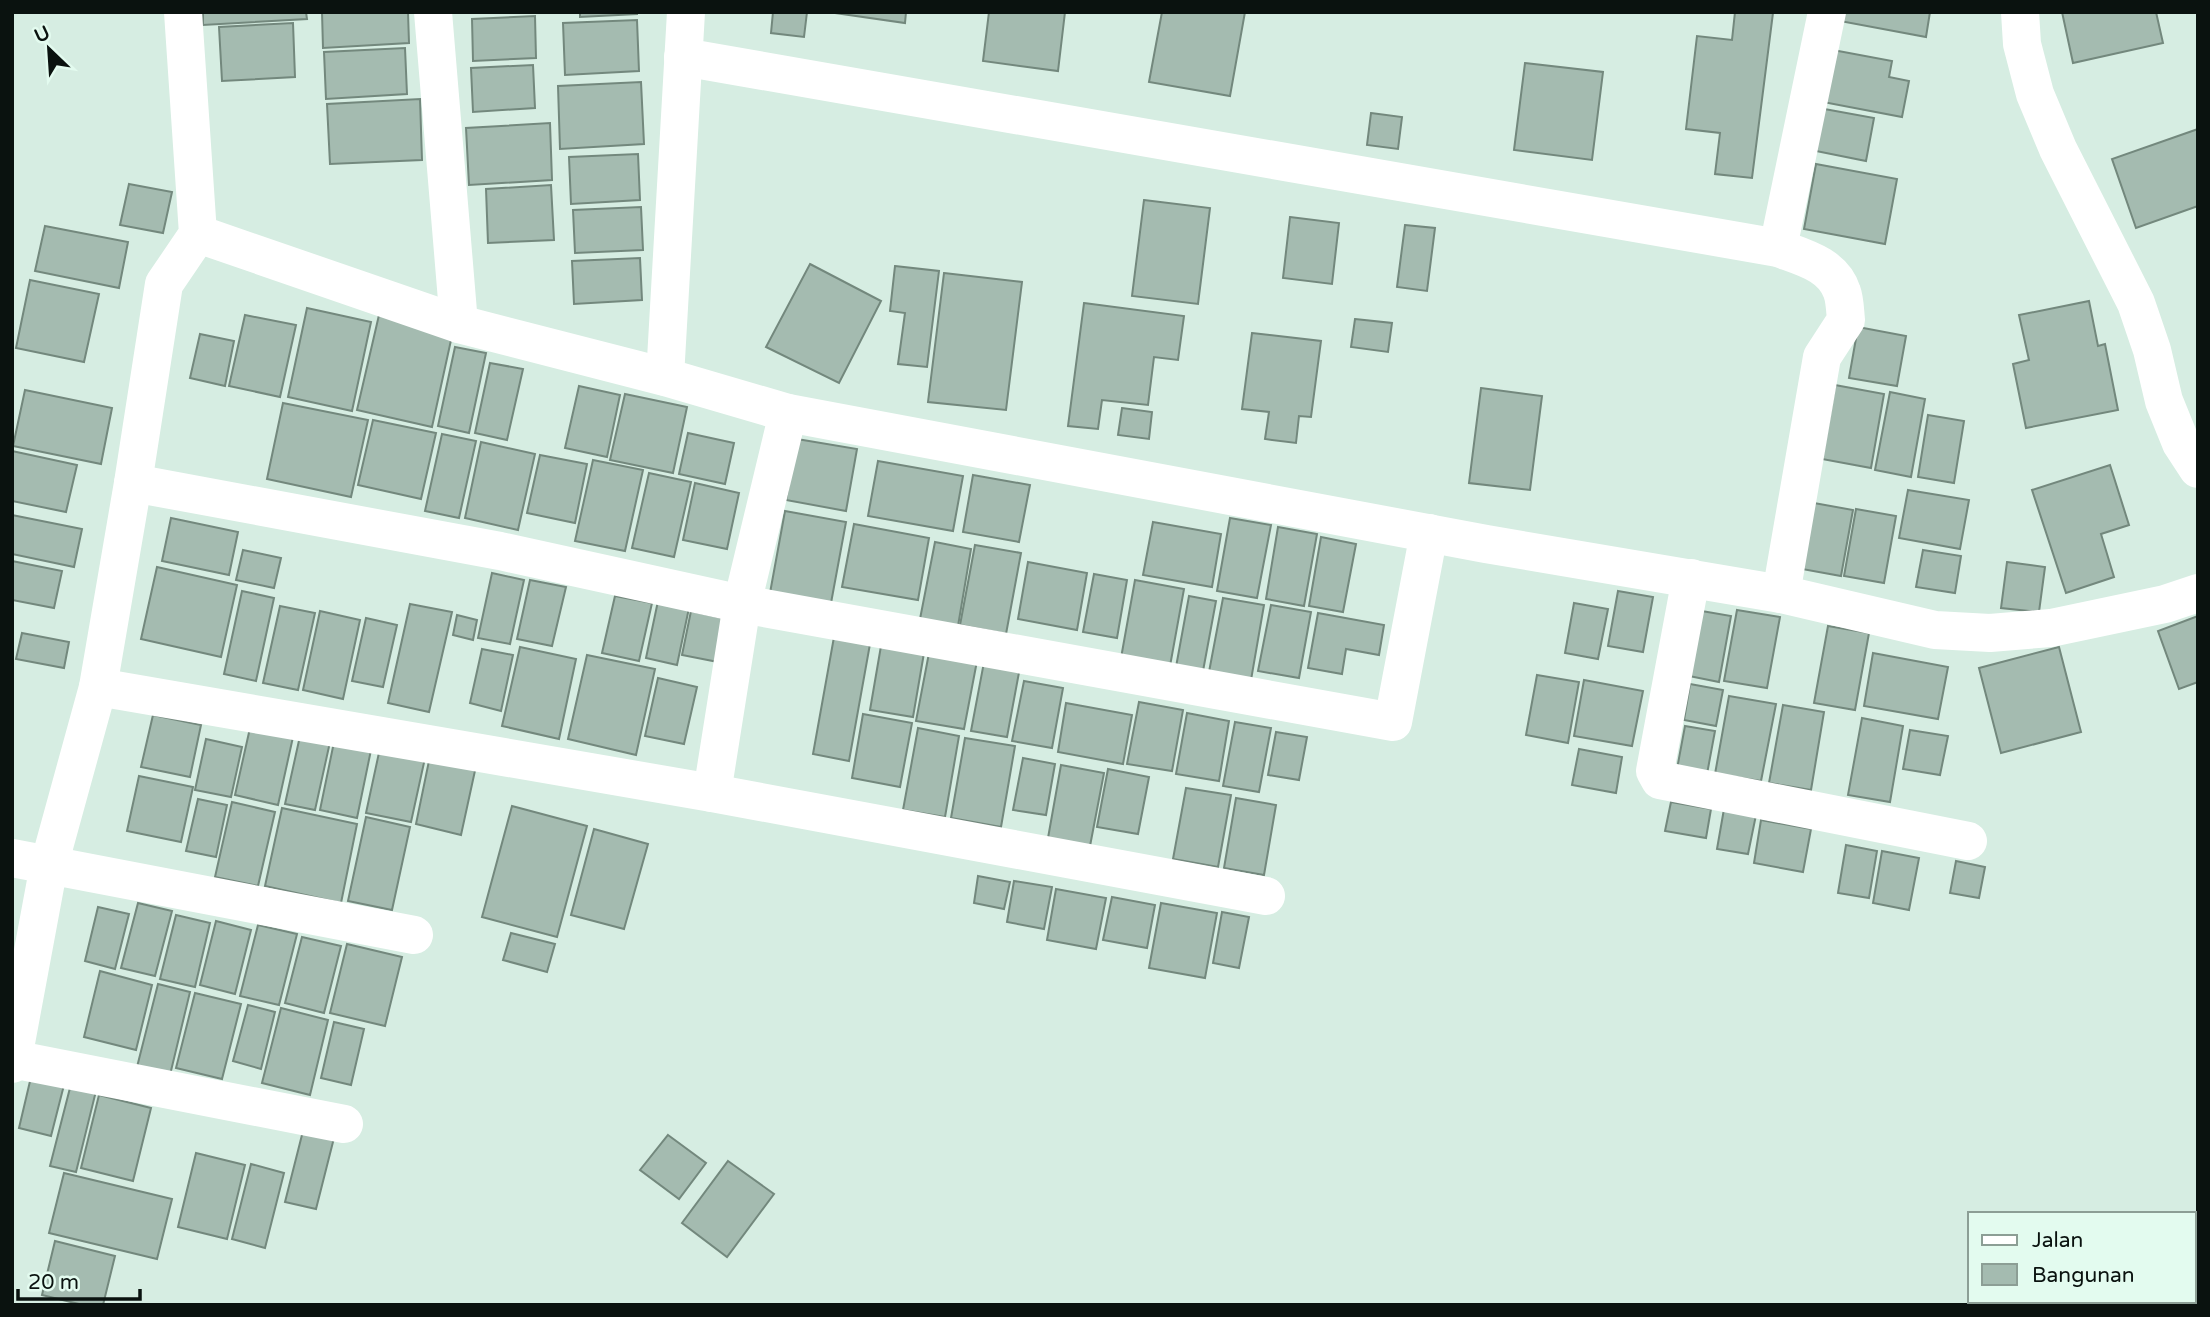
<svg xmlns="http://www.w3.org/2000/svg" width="2210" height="1317" font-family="'Varela Round',sans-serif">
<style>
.building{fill:#a4bbb0;stroke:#73887d;stroke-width:2}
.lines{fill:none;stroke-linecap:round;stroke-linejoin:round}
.minor{stroke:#fff;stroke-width:38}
</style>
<rect width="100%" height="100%" fill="#d6ede2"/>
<g class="building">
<path d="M203,12H306L307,19L203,25Z"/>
<path d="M322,12H408L409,43L323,48Z"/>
<path d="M580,12H637V14L580,17Z"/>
<path d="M773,12H807L804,37L771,33Z"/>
<path d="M828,12H906L905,23Z"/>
<path d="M989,12H1065L1058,71L983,61Z"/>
<path d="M1162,12H1245L1230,96L1149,82Z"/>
<path d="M1735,12L1773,13L1752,178L1715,174L1720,133L1686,129L1697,36L1732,40Z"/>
<path d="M1842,12H1930L1926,37L1840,21Z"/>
<path d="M2062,12H2156L2163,43L2073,63Z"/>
<path d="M535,16L536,58L473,61L472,19Z"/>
<path d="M637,20L639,71L565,75L563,23Z"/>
<path d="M293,23L295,77L222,81L219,27Z"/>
<path d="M405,48L407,94L326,99L324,52Z"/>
<path d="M1833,50L1892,61L1889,77L1909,81L1902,117L1823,102Z"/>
<path d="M1525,63L1603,72L1592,160L1514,150Z"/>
<path d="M533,65L535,108L473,112L471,68Z"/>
<path d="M641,82L644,144L560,149L558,86Z"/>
<path d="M420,99L422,160L330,164L327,104Z"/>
<path d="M1819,108L1874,118L1866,161L1811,150Z"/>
<path d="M1371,113L1402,117L1398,149L1367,145Z"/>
<path d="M550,123L552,180L469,185L466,128Z"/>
<path d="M2198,129V206L2136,228L2112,159Z"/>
<path d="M638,154L640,200L571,204L569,157Z"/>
<path d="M1816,164L1897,179L1885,244L1804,229Z"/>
<path d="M129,184L172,192L163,233L120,225Z"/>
<path d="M551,185L554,240L488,243L486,189Z"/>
<path d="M1144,200L1210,208L1198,304L1132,296Z"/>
<path d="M641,207L643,250L575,253L573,210Z"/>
<path d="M1290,217L1339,223L1332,284L1283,278Z"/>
<path d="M1405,225L1435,228L1427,291L1397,287Z"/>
<path d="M45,226L128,242L119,288L35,271Z"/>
<path d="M640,258L642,300L574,304L572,261Z"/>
<path d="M810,264L881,301L839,383L766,347Z"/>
<path d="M895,266L939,271L927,367L898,364L905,313L890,311Z"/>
<path d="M944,273L1022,282L1006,410L928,402Z"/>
<path d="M30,280L99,294L84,362L16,348Z"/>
<path d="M2089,301L2098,346L2105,344L2118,410L2026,428L2013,364L2029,360L2019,315Z"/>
<path d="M1084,303L1184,316L1178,360L1154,357L1148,405L1102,400L1098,429L1068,426Z"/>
<path d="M307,308L371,322L352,411L288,397Z"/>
<path d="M245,315L296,325L280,397L229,386Z"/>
<path d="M379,315L453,331L432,427L357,410Z"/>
<path d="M1355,319L1392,323L1388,352L1351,347Z"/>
<path d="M1858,327L1906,336L1897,386L1849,378Z"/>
<path d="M1252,333L1321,341L1311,417L1299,416L1296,443L1265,439L1269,412L1242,409Z"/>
<path d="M200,334L234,341L225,386L190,378Z"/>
<path d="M455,347L486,353L469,433L438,426Z"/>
<path d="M490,363L523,369L507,440L475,433Z"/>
<path d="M1835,385L1884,394L1871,468L1822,459Z"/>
<path d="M579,386L620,395L607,457L565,448Z"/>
<path d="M1481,388L1542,396L1530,490L1469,483Z"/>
<path d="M25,390L112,408L101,464L13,446Z"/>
<path d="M1890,392L1925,399L1911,477L1875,470Z"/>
<path d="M625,394L687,407L673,473L610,460Z"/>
<path d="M283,403L368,420L351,497L267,479Z"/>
<path d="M1122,408L1152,412L1149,439L1118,435Z"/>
<path d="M1928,415L1964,421L1954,483L1918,477Z"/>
<path d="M373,420L436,433L421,499L358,485Z"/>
<path d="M688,433L734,443L725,484L679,474Z"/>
<path d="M442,434L476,441L459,518L425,511Z"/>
<path d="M797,439L857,449L846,511L786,500Z"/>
<path d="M481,442L535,454L518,530L465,518Z"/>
<path d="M12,451L77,465L66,512L12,501Z"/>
<path d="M540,455L587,464L575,523L527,513Z"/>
<path d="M593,460L643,470L625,551L575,541Z"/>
<path d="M878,461L963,476L953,531L868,516Z"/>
<path d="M2110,465L2129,525L2101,534L2114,577L2066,593L2032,490Z"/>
<path d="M649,473L691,482L674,557L632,548Z"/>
<path d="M973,475L1030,485L1019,542L963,532Z"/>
<path d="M695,483L739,493L727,549L683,540Z"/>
<path d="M1908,490L1969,500L1960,549L1899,538Z"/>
<path d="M1814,503L1853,510L1841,576L1802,569Z"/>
<path d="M1856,509L1896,516L1884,583L1844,576Z"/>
<path d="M785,511L846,522L831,603L770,593Z"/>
<path d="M12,515L82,529L74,567L12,554Z"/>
<path d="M171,518L238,532L229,575L162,561Z"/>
<path d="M1230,518L1271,525L1257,598L1217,591Z"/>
<path d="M1153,522L1221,534L1212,587L1143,575Z"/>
<path d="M854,524L929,538L918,600L842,587Z"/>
<path d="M1278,527L1317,534L1304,606L1266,599Z"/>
<path d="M1321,537L1356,544L1343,612L1309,606Z"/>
<path d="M935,542L971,549L958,626L920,619Z"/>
<path d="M975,545L1021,553L1006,634L960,625Z"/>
<path d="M243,550L281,558L274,588L236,580Z"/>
<path d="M1923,550L1961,556L1955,593L1916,587Z"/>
<path d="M12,561L62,571L54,608L12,600Z"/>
<path d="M1028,562L1087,573L1077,630L1018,619Z"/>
<path d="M2007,562L2045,567L2039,612L2001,608Z"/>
<path d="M157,567L237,585L221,657L141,639Z"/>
<path d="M492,573L524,580L510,644L478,638Z"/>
<path d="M1094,574L1127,580L1117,638L1083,632Z"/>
<path d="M530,580L566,587L552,646L517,639Z"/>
<path d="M1135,580L1184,589L1170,666L1121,658Z"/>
<path d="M242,591L274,598L256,681L224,674Z"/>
<path d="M1618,591L1653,597L1643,652L1608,646Z"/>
<path d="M615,596L652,603L639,661L602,653Z"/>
<path d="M1189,596L1216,601L1203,671L1176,667Z"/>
<path d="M1223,598L1264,605L1251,680L1209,672Z"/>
<path d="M658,601L689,608L677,665L646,658Z"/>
<path d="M1574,603L1608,609L1598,659L1565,653Z"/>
<path d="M410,604L452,612L429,712L388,703Z"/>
<path d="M1271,605L1311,612L1299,678L1258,671Z"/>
<path d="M280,606L315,613L298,690L263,683Z"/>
<path d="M1696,610L1731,616L1719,682L1684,675Z"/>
<path d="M1737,610L1780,617L1767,688L1724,681Z"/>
<path d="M320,611L360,620L343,699L303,690Z"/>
<path d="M691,611L727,619L718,662L682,655Z"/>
<path d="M1318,613L1384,625L1379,655L1346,649L1342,674L1308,668Z"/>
<path d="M457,615L477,620L473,640L453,635Z"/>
<path d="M2198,616V682L2179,689L2158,631Z"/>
<path d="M366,618L397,625L383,687L352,681Z"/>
<path d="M1828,626L1869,633L1855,710L1814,703Z"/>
<path d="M22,633L69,642L64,668L16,659Z"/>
<path d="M834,637L870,644L849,761L813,754Z"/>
<path d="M881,646L924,653L913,717L870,710Z"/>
<path d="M520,647L576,659L559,739L502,726Z"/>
<path d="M2059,647L2081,732L2001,753L1979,668Z"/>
<path d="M482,649L513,655L501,711L470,703Z"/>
<path d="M929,653L977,661L964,729L916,721Z"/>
<path d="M1873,653L1948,667L1938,719L1864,706Z"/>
<path d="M587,655L655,669L636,755L568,739Z"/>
<path d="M984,662L1020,667L1007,737L971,731Z"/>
<path d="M1537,675L1579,682L1568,743L1526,735Z"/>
<path d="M658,678L697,687L684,744L645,736Z"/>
<path d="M1584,680L1643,691L1632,746L1574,736Z"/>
<path d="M1024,681L1063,688L1052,748L1012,741Z"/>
<path d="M1690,684L1723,690L1716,726L1684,720Z"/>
<path d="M1729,696L1776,704L1761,781L1715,774Z"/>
<path d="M1139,702L1183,710L1172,771L1127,764Z"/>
<path d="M1066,703L1132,715L1123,764L1058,752Z"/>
<path d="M1783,705L1824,712L1811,790L1769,783Z"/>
<path d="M1187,713L1229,721L1219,781L1176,774Z"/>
<path d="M863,714L912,723L900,787L852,778Z"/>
<path d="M153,715L201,725L190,777L141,767Z"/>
<path d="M1862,718L1903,726L1890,802L1848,795Z"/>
<path d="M1235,722L1271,728L1259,792L1223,786Z"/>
<path d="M1685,726L1715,731L1707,774L1677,769Z"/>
<path d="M250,728L293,737L278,805L235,795Z"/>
<path d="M918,728L959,736L945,817L903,810Z"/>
<path d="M1910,730L1948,736L1940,775L1903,769Z"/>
<path d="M1276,732L1307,737L1299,780L1268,775Z"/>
<path d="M300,736L330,742L315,810L285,804Z"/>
<path d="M965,738L1015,746L1001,827L951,818Z"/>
<path d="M206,739L242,747L231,797L195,790Z"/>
<path d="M334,742L371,750L357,818L320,810Z"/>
<path d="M380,748L425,758L411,822L366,813Z"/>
<path d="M1579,749L1622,757L1616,793L1572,785Z"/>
<path d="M430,756L476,766L461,835L416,824Z"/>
<path d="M1023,758L1055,764L1046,815L1013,810Z"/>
<path d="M1061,765L1104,773L1090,846L1048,838Z"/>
<path d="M1108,769L1149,777L1138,834L1097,827Z"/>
<path d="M139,776L193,787L181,842L127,831Z"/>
<path d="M1186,788L1231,795L1218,867L1173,859Z"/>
<path d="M1236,798L1276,805L1264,875L1224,868Z"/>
<path d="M198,799L227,805L216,857L186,851Z"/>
<path d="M232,802L275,812L258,886L215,877Z"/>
<path d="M1671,802L1711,809L1706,838L1665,831Z"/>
<path d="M512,806L587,826L557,937L482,917Z"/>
<path d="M282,808L357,824L341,903L265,886Z"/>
<path d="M1724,809L1756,815L1748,854L1717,849Z"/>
<path d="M366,817L410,827L392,910L348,901Z"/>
<path d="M1761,820L1811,829L1803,872L1754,863Z"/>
<path d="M594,829L648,844L624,929L571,915Z"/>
<path d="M1846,845L1877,851L1869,898L1838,893Z"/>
<path d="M1882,851L1919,858L1909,910L1873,903Z"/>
<path d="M1956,861L1985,867L1979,898L1950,893Z"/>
<path d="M978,876L1010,882L1004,909L974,903Z"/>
<path d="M1014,881L1052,887L1044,929L1007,922Z"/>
<path d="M1056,889L1106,898L1096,949L1047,940Z"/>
<path d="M1112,897L1155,905L1147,948L1103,940Z"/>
<path d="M138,903L172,911L155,976L121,968Z"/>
<path d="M1161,903L1217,913L1205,978L1149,968Z"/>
<path d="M98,907L129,914L115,969L85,961Z"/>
<path d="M1222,912L1249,917L1239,968L1213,963Z"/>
<path d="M176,915L210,923L195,987L160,979Z"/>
<path d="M216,921L251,930L235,994L200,985Z"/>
<path d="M258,925L297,934L279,1005L240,996Z"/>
<path d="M511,933L555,944L547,972L503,960Z"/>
<path d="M302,937L341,946L324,1013L285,1003Z"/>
<path d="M347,944L402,957L385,1026L330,1013Z"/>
<path d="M100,971L152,985L136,1050L84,1037Z"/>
<path d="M158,984L190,992L170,1075L137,1067Z"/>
<path d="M195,993L241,1004L222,1079L176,1068Z"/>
<path d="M248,1005L275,1012L261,1069L233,1061Z"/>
<path d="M281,1008L328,1020L310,1095L262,1083Z"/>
<path d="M334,1022L364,1029L351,1085L321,1078Z"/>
<path d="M31,1077L64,1085L51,1136L19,1128Z"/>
<path d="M71,1084L96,1091L76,1172L50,1166Z"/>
<path d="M99,1095L151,1108L133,1181L81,1168Z"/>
<path d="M304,1127L335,1134L316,1209L285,1202Z"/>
<path d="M668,1135L706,1163L679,1199L640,1170Z"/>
<path d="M196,1153L245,1165L227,1239L178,1227Z"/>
<path d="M728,1161L774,1194L727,1257L682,1223Z"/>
<path d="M251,1164L284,1173L265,1248L232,1239Z"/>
<path d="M64,1173L172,1199L157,1259L49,1233Z"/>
<path d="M55,1241L115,1256L103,1305H83L42,1295Z"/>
</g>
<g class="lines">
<g class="minor">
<path d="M433,12L459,324"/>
<path d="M2020,12L2022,44L2035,94L2058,149L2136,303L2152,350L2164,401L2181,443L2198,469"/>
<path d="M683,57L1778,248C1802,257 1833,264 1842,292C1845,300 1845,311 1846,320L1822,357L1781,594"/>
<path d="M198,234L459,324L665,377L788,413L1486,544L1781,594L1935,630L1990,633L2051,628L2165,604L2198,593"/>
<path d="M1778,248L1827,12"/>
<path d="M665,377L686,12"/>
<path d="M133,483L500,551L742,604L1393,722L1429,533"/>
<path d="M1691,578L1655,771L1660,780L1968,841"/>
<path d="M98,687L712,793L1266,896"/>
<path d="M712,793L742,604L788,413"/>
<path d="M12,858L49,865L98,687L133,483L164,284L198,234L183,12"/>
<path d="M12,1059L344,1124"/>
<path d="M12,1064L49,865L414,935"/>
</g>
</g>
<rect width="2210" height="1317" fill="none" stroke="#0a120f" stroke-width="28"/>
<rect x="1968" y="1212" width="228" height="91" fill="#e3fbef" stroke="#8c9e95" stroke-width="2"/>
<rect x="1982" y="1235" width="35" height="10" fill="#ffffff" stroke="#8c9e95" stroke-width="2"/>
<text x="2032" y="1247" font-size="21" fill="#0a120f">Jalan</text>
<rect x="1982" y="1264" width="35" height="21" fill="#a4bbb0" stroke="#8c9e95" stroke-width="2"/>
<text x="2032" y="1282" font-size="21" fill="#0a120f">Bangunan</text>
<g transform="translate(49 49) rotate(335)" stroke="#e3fbef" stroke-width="5" paint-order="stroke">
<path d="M0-5L12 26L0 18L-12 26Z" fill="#0a120f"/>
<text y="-10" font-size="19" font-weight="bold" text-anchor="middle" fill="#0a120f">U</text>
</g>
<path d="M18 1289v10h122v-10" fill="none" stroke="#0a120f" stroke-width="3.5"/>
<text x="28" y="1289" font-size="21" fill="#0a120f" stroke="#e3fbef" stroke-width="5" paint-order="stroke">20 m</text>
</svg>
